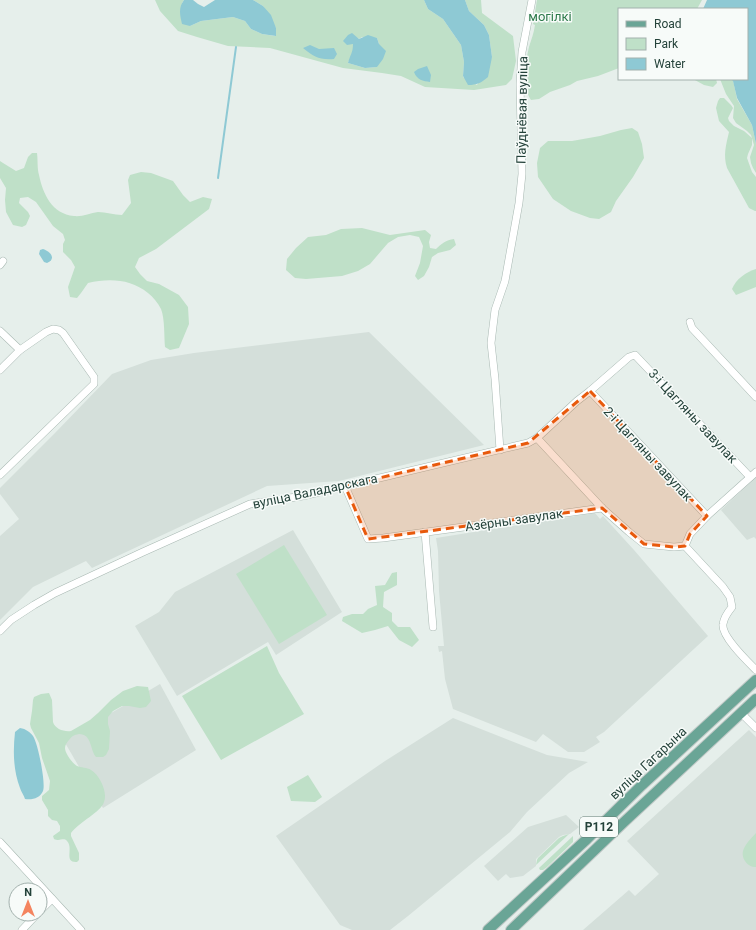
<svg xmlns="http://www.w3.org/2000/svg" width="756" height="930" font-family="Roboto,sans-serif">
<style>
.built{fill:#d4dfda}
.green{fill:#bfe0c8;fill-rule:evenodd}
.water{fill:#8ec9d4}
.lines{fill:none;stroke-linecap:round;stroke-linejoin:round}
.stream{stroke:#8ec9d4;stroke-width:2}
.minor-casing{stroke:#a8b8b2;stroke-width:8}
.primary-casing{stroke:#c2cac8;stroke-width:12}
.minor{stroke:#fff;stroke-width:7}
.primary{stroke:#6aa596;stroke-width:10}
.marked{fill:#e8590c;fill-opacity:0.2;stroke:#e8590c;stroke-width:3;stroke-dasharray:8 5;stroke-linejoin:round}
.labels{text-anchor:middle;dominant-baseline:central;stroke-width:3;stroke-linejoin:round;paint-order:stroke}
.shield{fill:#f7fbf9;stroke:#637a73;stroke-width:1}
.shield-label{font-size:12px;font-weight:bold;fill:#24423a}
.park-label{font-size:13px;fill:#2d7a4b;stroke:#f7fbf9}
.street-label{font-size:13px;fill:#24423a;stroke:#f7fbf9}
</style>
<rect width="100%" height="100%" fill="#e6efeb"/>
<g class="built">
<path d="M369,332L484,445L339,481L267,486L92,568L86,561L33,587L0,620V536L19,519L0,494V488L55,433L112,374L151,360L194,353Z"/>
<path d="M756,477V539L754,537L747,540L721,510Z"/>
<path d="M595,513L600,519L603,516L634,550L708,636L604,732L596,737L600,742L584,752H568L543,734L536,742L453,709L445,679L442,651L439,652L438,646H444L439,591L438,551L436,538Z"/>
<path d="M293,530L342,612L276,655L268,642L177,696L135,626L159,612L175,592Z"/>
<path d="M160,684L196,750L103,808L64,741Z"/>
<path d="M453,718L547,755L588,762L569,773L527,812L510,832L408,916L390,930H352L340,925L276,836L385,761Z"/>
<path d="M749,730L756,737V930H583L629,890L635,896L659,874L627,841Z"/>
<path d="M566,815L579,827L570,834L563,835L559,837L536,859V866L523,876L510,878L506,874L498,881L484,866L528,827Z"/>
</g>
<g class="green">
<path d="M155,0H184L182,3L190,26L201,21L233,17L245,21L251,29L262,34L275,36L276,28L263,6L253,0H424L428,9L443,19L461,45L464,62L463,77L477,85L492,57L489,35L484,25L469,11L465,0H481L482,13L513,36L516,61L512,79L506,85L474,90L425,87L401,76L382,73L343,68L270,48L228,46L197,37L178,31L160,11ZM356,37L359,39L362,37L377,38L379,44L377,67L365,68L348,63C349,59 353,55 353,50C354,46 354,41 356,37Z"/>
<path d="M537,0H702L697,9H619V68L598,76L577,81L570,85L550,92L539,99L531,100C521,84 525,64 529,47C531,40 534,33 535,25L533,24Z"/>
<path d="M693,79H716L717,83L713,87L704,85Z"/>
<path d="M720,79H731L733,80L737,99L752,125L756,144V173L753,168L751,163L750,157L754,145L751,135L747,131L736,123L733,118L734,106L726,94Z"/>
<path d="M720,98H724L731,105L733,108L728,118L729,121L734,126L744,131L752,138V145L748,154L747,158L752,172L756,177V211H755L749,208L727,168C723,155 726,145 729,132L719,121L716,108L718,101Z"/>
<path d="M632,128L638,132L642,144L644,158L633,177L616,201L611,212L599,219L590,218L571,211L553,199L538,177L537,163L540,148L548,141H572L600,136L621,130Z"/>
<path d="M32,153H37C38,160 37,168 39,175C43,194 52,214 74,216C82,217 90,213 98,212C106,212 114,215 122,215L131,203L128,180L130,175L141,172L151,173L173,181L183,195L190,202L203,197L212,199L209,209L156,249L139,258L135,267L140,274L147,281L159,284L179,295L188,307L189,324L179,348L170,350L165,347C164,337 165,319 161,309C158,303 153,297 148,293C131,279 109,278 88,283L81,293L77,298L70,297L68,287L75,267L71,260L63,252V244L65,240L63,234L53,226L36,202L28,197L20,198L19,203L28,212L30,216L26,225L22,227L13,225L6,212L5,200L6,188L0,178V161L3,163L16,171L24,168L28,157Z"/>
<path d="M362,228L390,235L425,230L431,235L429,242L430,248L436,249C441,244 446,240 454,239L456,245L450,250L438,253L432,257L429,267L424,276L418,280L415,276L420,263L423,246L419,237L410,235L398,237L388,243L370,264L358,271L342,276L306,279L295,278L286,270L287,259L296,248L308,237L326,235L341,229Z"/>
<path d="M756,269V287L736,295L732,289C736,279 746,272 756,269Z"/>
<path d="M284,545L327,615L279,644L236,574Z"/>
<path d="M397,572V585L384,592L383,607L392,613V621L398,627H410L419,640L412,647L399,640L388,626L375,630L362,633L342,621L343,617L352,614H363L368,609L377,605L375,586L385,585L392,573Z"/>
<path d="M267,646L279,673L304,714L221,760L182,696Z"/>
<path d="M137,686L148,687L151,701L146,707L140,708L129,706H122L113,711L108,717V724L110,731L109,749L106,755L103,757H96C90,750 92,734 79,734C74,735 72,736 69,740C67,742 65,745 65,748C65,753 72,763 77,766C81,768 87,767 91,770C100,775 108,793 104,802C101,812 79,822 71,833V836L79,853V860L77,862C63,863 74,848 67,841C63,837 60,842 54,839L53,836L60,831V826L57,821L52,820L48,816V810L42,800V796L49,790L50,781L42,758L39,743L31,728L30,724L32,711L33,700L34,697L41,694L49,693L52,700L53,722C55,729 64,732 71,731L90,720L98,713L111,700L123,691Z"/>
<path d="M308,775L322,797L315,802L291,801L287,787Z"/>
<path d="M756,833V867C751,867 748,865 745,861C738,850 749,841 756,833Z"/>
<path d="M569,834L536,865L537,860L538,858L559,838L563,836Z"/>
<path d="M573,836V842L547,867L543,870H540L539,868Z"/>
</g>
<g class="water">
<path d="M184,0H193L198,4L204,7L215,0H253L263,6L271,15L276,28V36L262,34L251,29L245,21L233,17L201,21L190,26L182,24C180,15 178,8 184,0Z"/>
<path d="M424,0H465L469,11L484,25L489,35L492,57L488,77C481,83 477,85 468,85L463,76L464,62L461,45L443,19L428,9Z"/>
<path d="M707,0H756V144L752,125L737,98L733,81L731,79H747V9H703Z"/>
<path d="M352,33L359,39L368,35L377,38L379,44L386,51L383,59L377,67L365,68L348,63C350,55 353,53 353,44L347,45L343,41L348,35Z"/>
<path d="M310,45L319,49L334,48L337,54L334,59C319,60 314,57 303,48Z"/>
<path d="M427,66L431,75L430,82C423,81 417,80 414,72L418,69Z"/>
<path d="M43,249C50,251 57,259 47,263L44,262L39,254L40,250Z"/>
<path d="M20,728C26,729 30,732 33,736C38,743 46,784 43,791C40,798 33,800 25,799C24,795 21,792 20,788C13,769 13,751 15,732Z"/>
</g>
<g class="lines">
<path class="stream" d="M218,178L236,47"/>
<g class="minor-casing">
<g id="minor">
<path d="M0,265L3,261"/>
<path d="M690,322L692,328L756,397"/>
<path d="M0,331L20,350"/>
<path d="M0,370L20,350L46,332L53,329L59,330L63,333L94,377V384L0,475"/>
<path d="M590,391L707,516"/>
<path d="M537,438L602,508L629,532L644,544L674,547L685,546L723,587L730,597L732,607C728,612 724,617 723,624C721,636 747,661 756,670"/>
<path d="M500,450L495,379L491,343L495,310L505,281L519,203L522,174L520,84L522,52L532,0"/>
<path d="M345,486L368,539L383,538L602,508"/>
<path d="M425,532L433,627"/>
<path d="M685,546L690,534L707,516L756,472"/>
<path d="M0,631L11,620L34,605L55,593L143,552L250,504L303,496L528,443L537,438L577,401L590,391L629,357L635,355L750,477"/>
<path d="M741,713L756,728"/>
<path d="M0,842L81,930"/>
<path d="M40,911L52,899"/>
<path d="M22,930L37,914"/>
</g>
</g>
<g class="primary-casing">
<g id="primary">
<path d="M488,930L587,839L642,785L756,680"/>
<path d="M511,930L624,822L756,699"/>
</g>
</g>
<use href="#minor" class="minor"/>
<use href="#primary" class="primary"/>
</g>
<path class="marked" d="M590,391L707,516L690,534L685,546L674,547L644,544L602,508L368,539L345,486L528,443Z"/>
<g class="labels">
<rect class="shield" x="580" y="817" width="38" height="20" rx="3"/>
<g class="shield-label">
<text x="599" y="827">Р112</text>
</g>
<g class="park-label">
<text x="550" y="16">могілкі</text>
</g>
<g class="street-label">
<text transform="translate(522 110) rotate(-89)">Паўднёвая вуліца</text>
<text transform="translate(693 416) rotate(47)">3-і Цагляны завулак</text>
<text transform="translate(648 454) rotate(47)">2-і Цагляны завулак</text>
<text transform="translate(315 491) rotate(-12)">вуліца Валадарскага</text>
<text transform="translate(514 520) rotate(-8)">Азёрны завулак</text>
<text transform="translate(648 763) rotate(-43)">вуліца Гагарына</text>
</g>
</g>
<rect x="618" y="8" width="130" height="72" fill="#f7fbf9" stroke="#a3b1ad"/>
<rect x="626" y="21" width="20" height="6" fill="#6aa596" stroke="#a3b1ad"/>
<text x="654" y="28" font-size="12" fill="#24423a">Road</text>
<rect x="626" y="38" width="20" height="12" fill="#bfe0c8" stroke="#a3b1ad"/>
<text x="654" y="48" font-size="12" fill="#24423a">Park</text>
<rect x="626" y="58" width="20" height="12" fill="#8ec9d4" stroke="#a3b1ad"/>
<text x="654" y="68" font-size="12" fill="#24423a">Water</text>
<g transform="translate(28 902)"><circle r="19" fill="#f7fbf9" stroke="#a3b1ad"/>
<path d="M0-3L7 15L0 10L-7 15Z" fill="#f4845f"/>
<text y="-6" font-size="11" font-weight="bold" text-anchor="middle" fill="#24423a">N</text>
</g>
</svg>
